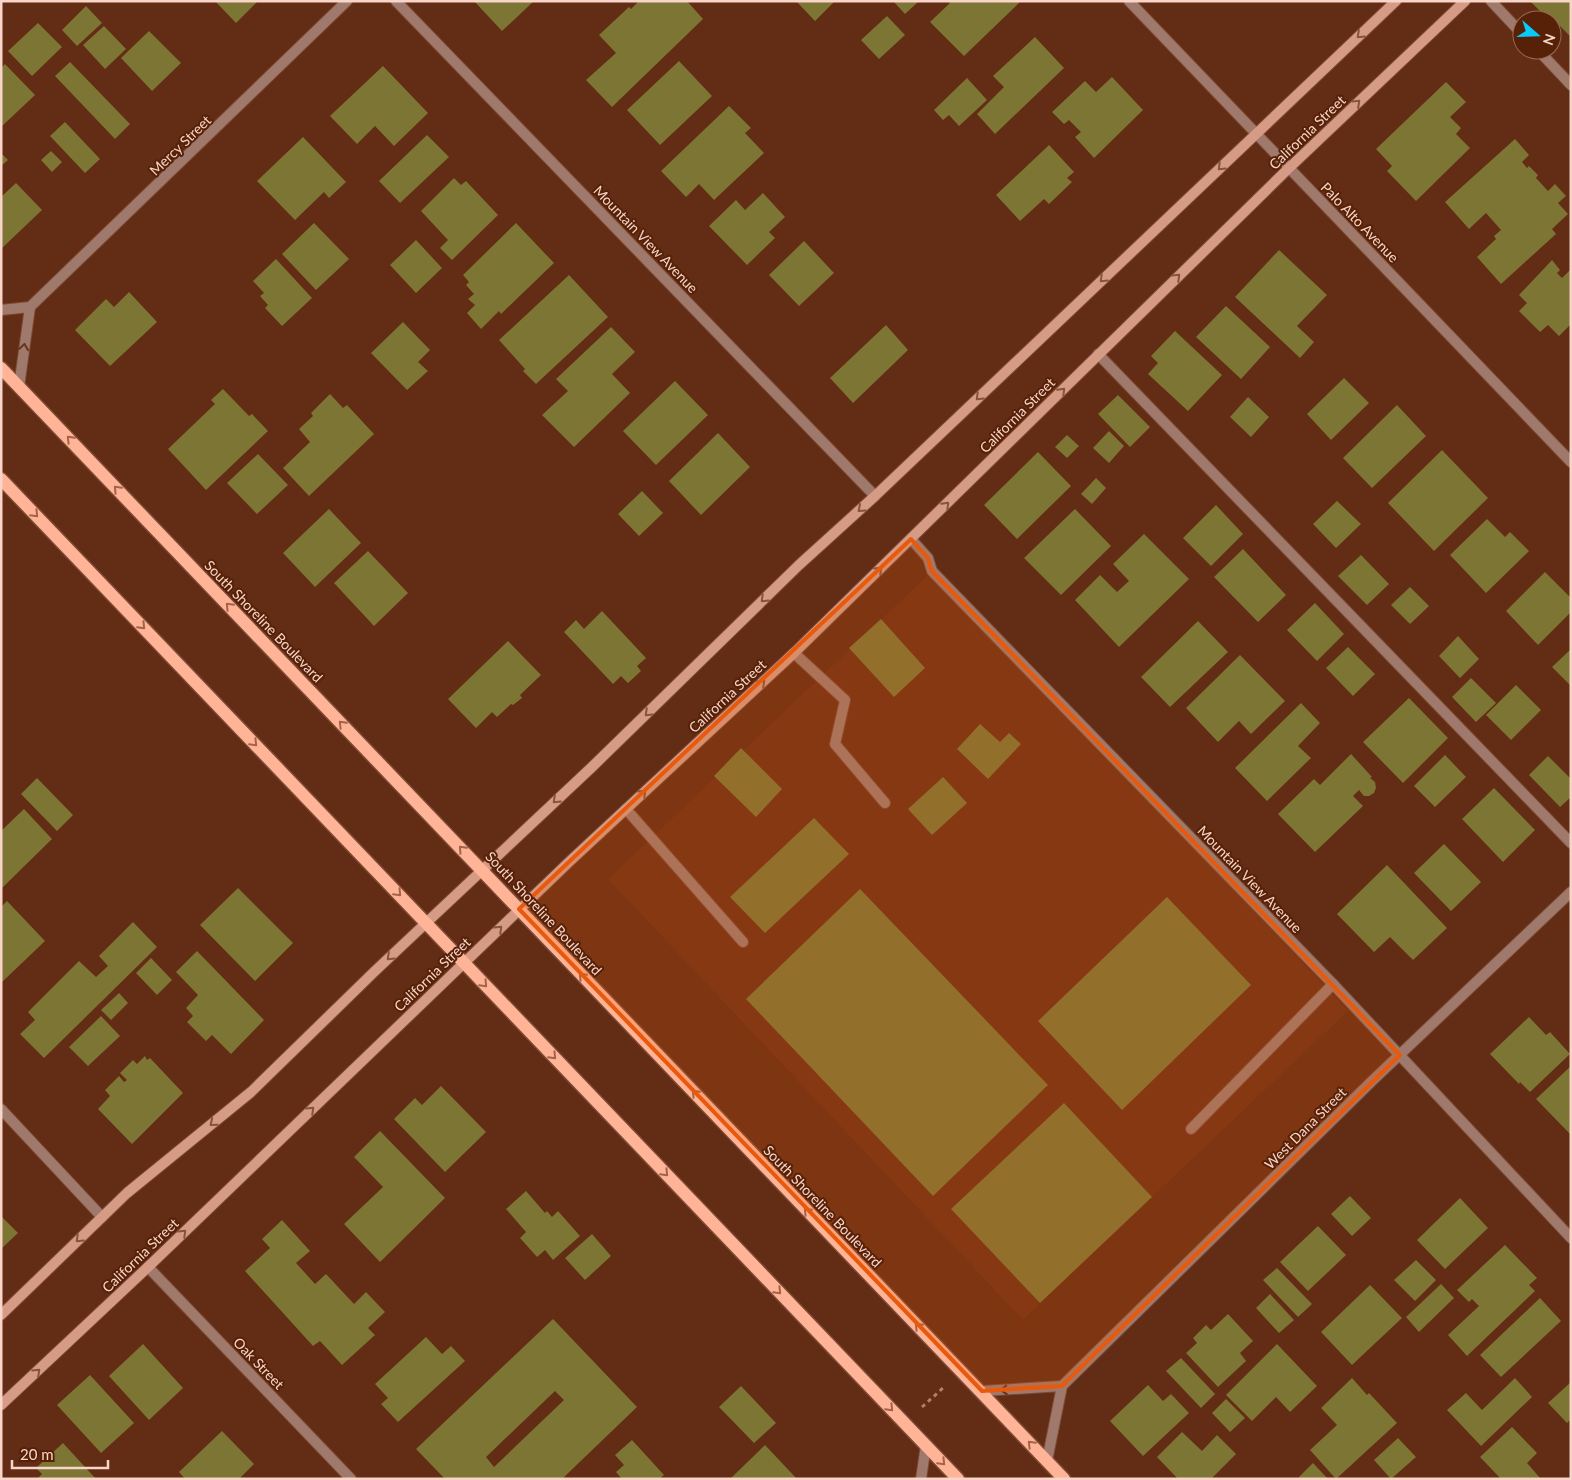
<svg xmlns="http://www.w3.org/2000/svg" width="1572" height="1480" font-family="Lato,sans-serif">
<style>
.built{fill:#6f3014}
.building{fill:#7d7533;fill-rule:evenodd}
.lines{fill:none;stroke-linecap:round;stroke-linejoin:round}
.service-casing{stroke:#7e4a34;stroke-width:12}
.minor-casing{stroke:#7e4a34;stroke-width:12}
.secondary-casing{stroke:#7e4a34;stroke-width:12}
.primary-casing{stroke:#7e4a34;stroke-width:15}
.path{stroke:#ae816f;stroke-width:3;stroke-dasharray:4 4;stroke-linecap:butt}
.service{stroke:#9f7a6c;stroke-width:10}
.minor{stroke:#9f7a6c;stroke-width:10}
.secondary{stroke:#d59b84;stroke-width:10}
.primary{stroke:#ffb497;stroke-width:12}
.oneway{stroke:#89523a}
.oneway2{stroke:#65331c}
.oneway3{stroke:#a36348}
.marked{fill:#e8590c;fill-opacity:0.2;stroke:#e8590c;stroke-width:4;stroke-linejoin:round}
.labels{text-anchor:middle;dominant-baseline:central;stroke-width:4;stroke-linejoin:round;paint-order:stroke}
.street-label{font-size:14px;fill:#f8d5c8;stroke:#572108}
</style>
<rect width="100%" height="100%" fill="#632c14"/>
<path class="built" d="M932,571L1348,1011L1023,1320L608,879Z"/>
<g class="building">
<path d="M215,1H258L236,23Z"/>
<path d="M474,1H534L502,31Z"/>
<path d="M639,1H687L703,19L612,107L586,80L616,53L599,35L629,7L631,9Z"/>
<path d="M796,1H835L815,21Z"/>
<path d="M893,1H919L905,14Z"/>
<path d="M948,1H1021L964,56L930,22L950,3Z"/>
<path d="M1530,1H1571V37L1560,26L1557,29L1552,24V20H1549Z"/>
<path d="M86,6L102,23L77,46L62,30Z"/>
<path d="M887,16L905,35L879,59L861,40Z"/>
<path d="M38,23L62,47L32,76L8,51Z"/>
<path d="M104,26L126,49L105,69L83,45Z"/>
<path d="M149,31L181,63L152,91L121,58Z"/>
<path d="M1035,37L1064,68L995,134L977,114L1004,87L993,76Z"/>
<path d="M679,61L712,96L660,145L627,110Z"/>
<path d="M70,62L130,124L115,139L55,76Z"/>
<path d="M5,64L35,95L1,127V68Z"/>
<path d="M383,66L428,113L394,146L375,126L357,144L330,116Z"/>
<path d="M1112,77L1143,110L1094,158L1075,137L1081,132L1069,120L1064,124L1052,112L1085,81L1096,92Z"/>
<path d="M967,78L987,100L959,126L949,115L943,120L934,110Z"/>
<path d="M1446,82L1466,102L1450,117L1461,128L1456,134L1470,148L1416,201L1387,171L1392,166L1376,149Z"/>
<path d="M729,106L751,128L745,133L764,153L714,200L699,184L686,197L661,171Z"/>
<path d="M65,122L100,159L85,173L50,136Z"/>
<path d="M427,135L449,157L400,203L379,181Z"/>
<path d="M303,137L346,182L329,198L324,192L295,220L257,181Z"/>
<path d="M1515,139L1529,155L1522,162L1527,168L1529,166L1538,175L1536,178L1548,191L1555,184L1566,196L1558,203L1568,214L1552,229L1556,234L1501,284L1477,257L1496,239L1494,236L1501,230L1486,213L1469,229L1445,202Z"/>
<path d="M1049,145L1074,172L1067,178L1072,182L1049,204L1044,199L1020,221L996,195Z"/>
<path d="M51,151L62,162L52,172L41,160Z"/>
<path d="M1,153L8,160L1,166Z"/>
<path d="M454,178L461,185L466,181L498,215L452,260L440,248L448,240L421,211Z"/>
<path d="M16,183L42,210L1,249V197Z"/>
<path d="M763,193L785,217L769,232L775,238L747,265L709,226L736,200L745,210Z"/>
<path d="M314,223L349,259L316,290L282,254Z"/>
<path d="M516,223L554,263L501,314L499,311L481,329L467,313L475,305L468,299L474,294L466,285L469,282L463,275Z"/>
<path d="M416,240L442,268L416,293L390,265Z"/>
<path d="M804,241L834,273L799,306L769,275Z"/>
<path d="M1279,250L1327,295L1297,326L1314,342L1300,358L1235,297Z"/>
<path d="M276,259L312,298L282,326L265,308L268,305L260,296L264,293L253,281Z"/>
<path d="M1552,260L1560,270L1557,273L1562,278L1571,269V324L1559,336L1548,325L1540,332L1519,311L1527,303L1519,295Z"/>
<path d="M569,275L608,317L536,384L523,371L525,369L499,340Z"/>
<path d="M129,292L157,322L110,366L75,330L106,299L114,307Z"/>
<path d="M1226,306L1270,347L1241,379L1196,337Z"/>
<path d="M403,322L430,350L418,362L428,371L407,390L371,353Z"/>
<path d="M886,325L908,350L853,403L830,378Z"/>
<path d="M611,327L635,352L612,374L630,393L574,447L542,415L568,391L556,379Z"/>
<path d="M1175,331L1222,375L1188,411L1148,374L1158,363L1151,356Z"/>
<path d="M1344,378L1369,403L1331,440L1307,414Z"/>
<path d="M675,381L708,415L656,465L623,431Z"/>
<path d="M223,389L249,416L252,414L268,431L206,490L168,449L215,404L211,400Z"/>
<path d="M330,394L343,408L347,405L374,434L309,496L283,468L310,442L299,429L313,416L311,413Z"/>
<path d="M1118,395L1150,427L1130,447L1098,414Z"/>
<path d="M1248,397L1269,417L1251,437L1230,417Z"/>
<path d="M1397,405L1426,436L1372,488L1343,458Z"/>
<path d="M1109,431L1124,446L1109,463L1093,448Z"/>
<path d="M718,433L750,467L701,515L669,481Z"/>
<path d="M1067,435L1079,446L1067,458L1055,447Z"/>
<path d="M1442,450L1488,498L1434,551L1388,503Z"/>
<path d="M1038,452L1071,486L1017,539L984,505Z"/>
<path d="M258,454L288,485L257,514L227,483Z"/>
<path d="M1096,478L1106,488L1092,504L1081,494Z"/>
<path d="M642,491L663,513L639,536L618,514Z"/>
<path d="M1337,501L1361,524L1336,548L1313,524Z"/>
<path d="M1216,505L1243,534L1211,566L1183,538Z"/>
<path d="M329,509L361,543L315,587L283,553Z"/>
<path d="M1075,509L1111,546L1061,595L1024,558Z"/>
<path d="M1487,519L1505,537L1510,532L1529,551L1486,593L1450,555Z"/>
<path d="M1144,534L1189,579L1119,647L1075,600L1100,575L1117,592L1129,581L1113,564Z"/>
<path d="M1243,549L1286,595L1258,622L1214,577Z"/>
<path d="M368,551L408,593L374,626L334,583Z"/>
<path d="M1361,555L1389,584L1367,605L1338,576Z"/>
<path d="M1545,572L1571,598V612L1538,645L1506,611Z"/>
<path d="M1410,587L1429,606L1410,624L1391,605Z"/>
<path d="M1315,603L1344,634L1317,661L1287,630Z"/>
<path d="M602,611L646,658L637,666L641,671L628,683L621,676L613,684L564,632L576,620L584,629Z"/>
<path d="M881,619L925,668L894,697L849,648Z"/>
<path d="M1198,621L1228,652L1170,707L1141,677Z"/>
<path d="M1458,636L1479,659L1460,678L1439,656Z"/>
<path d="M508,641L541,675L520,695L522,698L513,705L511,704L497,717L492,712L476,728L448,699Z"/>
<path d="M1348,647L1375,674L1353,696L1326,668Z"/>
<path d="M1571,649V686L1552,667Z"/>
<path d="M1240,655L1285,701L1251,734L1239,721L1218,742L1186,708Z"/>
<path d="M1471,678L1496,703L1476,722L1452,697Z"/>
<path d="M1516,685L1541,710L1511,740L1486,715Z"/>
<path d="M1409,698L1448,738L1403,783L1363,742Z"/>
<path d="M1301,703L1320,723L1298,746L1311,758L1267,801L1235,768Z"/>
<path d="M980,724L1000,742L1009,733L1021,744L988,779L957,749Z"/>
<path d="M741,748L782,789L756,817L714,776Z"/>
<path d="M1351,754L1372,777L1370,778L1375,782L1376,788L1374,793L1369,796H1364L1359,790L1353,796L1363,806L1315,852L1278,814L1314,779L1320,785Z"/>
<path d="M1445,755L1466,777L1435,807L1414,786Z"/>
<path d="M1548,756L1571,779V797L1560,807L1529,775Z"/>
<path d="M943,777L967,803L932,835L908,809Z"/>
<path d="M37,778L73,815L57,831L21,794Z"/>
<path d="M1494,788L1535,830L1503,862L1462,819Z"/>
<path d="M24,809L52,839L1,889V831Z"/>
<path d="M814,818L849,854L765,933L730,897Z"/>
<path d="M1444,844L1481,882L1451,911L1414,873Z"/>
<path d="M1387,865L1447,928L1413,960L1390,937L1374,952L1337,914Z"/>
<path d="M238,888L293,943L255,981L200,925Z"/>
<path d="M860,889L1048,1085L933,1196L746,999Z"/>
<path d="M1167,897L1251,985L1122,1110L1038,1021Z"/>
<path d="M7,901L45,941L1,983V907Z"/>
<path d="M133,922L157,947L44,1058L20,1034L35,1020L28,1012L79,961L96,977L108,966L99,956Z"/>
<path d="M197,951L264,1020L231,1054L212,1035L206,1041L187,1022L193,1016L186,1008L198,995L176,972Z"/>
<path d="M151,958L172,980L157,995L136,973Z"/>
<path d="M119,993L128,1003L111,1020L101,1010Z"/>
<path d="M101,1016L120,1036L88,1066L69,1047Z"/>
<path d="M1529,1017L1546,1035L1550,1032L1570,1054L1530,1092L1520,1082L1519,1084L1490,1054Z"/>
<path d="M145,1056L147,1060L150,1058L183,1093L132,1144L98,1109L110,1096L105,1090L119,1076L124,1082L127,1080L120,1073L133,1060L137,1064Z"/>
<path d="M1571,1066V1135L1536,1099Z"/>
<path d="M441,1086L486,1132L445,1172L394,1119L415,1098L422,1105Z"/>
<path d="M1064,1103L1152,1197L1040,1303L951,1209Z"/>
<path d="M380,1131L445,1198L380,1262L344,1224L383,1187L354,1157Z"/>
<path d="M526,1191L545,1213L547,1211L552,1217L558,1211L580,1236L553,1260L545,1250L537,1257L520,1238L526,1232L506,1209Z"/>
<path d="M1350,1196L1371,1218L1352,1236L1331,1214Z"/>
<path d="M1460,1198L1488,1228L1445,1269L1417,1240Z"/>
<path d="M1,1216L18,1233L1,1249Z"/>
<path d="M282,1220L310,1251L296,1263L315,1284L326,1274L354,1304L366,1292L385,1312L368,1328L375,1335L342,1365L320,1341L313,1346L245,1271L270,1248L262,1239Z"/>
<path d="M1318,1226L1346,1255L1308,1291L1280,1262Z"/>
<path d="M592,1234L611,1256L585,1280L565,1258Z"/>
<path d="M1505,1245L1537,1278L1529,1285L1535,1291L1467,1356L1448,1335L1479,1306L1472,1299L1469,1302L1457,1290Z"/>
<path d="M1416,1260L1436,1280L1415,1301L1394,1280Z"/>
<path d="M1277,1268L1312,1304L1298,1317L1263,1280Z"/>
<path d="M1441,1284L1454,1298L1419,1332L1406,1317Z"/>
<path d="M1370,1285L1402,1318L1352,1365L1321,1332Z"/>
<path d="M1270,1294L1294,1320L1279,1333L1256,1308Z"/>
<path d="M1540,1298L1561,1321L1501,1377L1480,1355Z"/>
<path d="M1228,1314L1253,1341L1240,1353L1246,1361L1218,1387L1186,1353L1197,1343L1193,1338L1206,1325L1211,1330Z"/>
<path d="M553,1319L637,1407L562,1479H445L416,1449ZM555,1391L564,1400L494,1467L486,1457Z"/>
<path d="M426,1337L442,1354L451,1346L465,1361L398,1422L381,1404L388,1398L375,1384Z"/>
<path d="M143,1344L183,1388L149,1420L109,1376Z"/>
<path d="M1277,1344L1317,1386L1290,1412L1276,1397L1252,1421L1226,1395Z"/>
<path d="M1181,1358L1215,1394L1201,1408L1166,1371Z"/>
<path d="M90,1375L134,1423L101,1453L57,1405Z"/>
<path d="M1352,1378L1367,1395L1369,1393L1397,1423L1336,1479L1310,1450L1337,1425L1321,1408Z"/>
<path d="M1515,1378L1532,1397L1481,1446L1447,1410L1466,1393L1482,1410Z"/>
<path d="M1571,1382V1419L1567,1423L1548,1403Z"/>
<path d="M1148,1385L1163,1401L1171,1394L1189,1413L1143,1456L1110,1421Z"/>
<path d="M741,1386L776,1423L754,1443L719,1407Z"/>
<path d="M1226,1399L1245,1418L1230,1432L1212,1413Z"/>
<path d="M1512,1427L1537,1453L1527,1463L1541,1479H1501L1480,1457Z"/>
<path d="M222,1431L254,1464L239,1479H185L179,1472Z"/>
<path d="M1182,1432L1202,1451L1217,1435L1236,1454L1211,1479H1178L1157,1457Z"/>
<path d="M1398,1438L1416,1457L1391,1479L1374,1460Z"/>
<path d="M632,1440L664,1475L659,1479H622L616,1472L624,1465L615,1455Z"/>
<path d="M63,1443L96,1479H37L42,1474L36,1468Z"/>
<path d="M765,1445L797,1479H730Z"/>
<path d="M1313,1463L1328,1479H1301L1299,1477Z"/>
</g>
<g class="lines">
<g class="service-casing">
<g id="service">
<path d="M1491,1L1522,34"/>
<path d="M1538,50L1571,85"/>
<path d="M1098,354L1571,843"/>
<path d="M794,653L845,700L835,744L885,803"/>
<path d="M626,809L743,942"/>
<path d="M1191,1129L1333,984"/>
</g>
</g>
<g class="minor-casing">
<g id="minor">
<path d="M396,1L875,496"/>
<path d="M1129,1L1571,462"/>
<path d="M1,310L30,307L347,1"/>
<path d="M19,387L30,307"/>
<path d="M911,539L928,558L932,571L1333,984L1571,1238"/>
<path d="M1,1109L102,1217"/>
<path d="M148,1267L351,1479"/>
<path d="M982,1391L1062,1386"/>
<path d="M1047,1461L1062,1386L1372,1081L1571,892"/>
<path d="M921,1479L926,1445"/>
</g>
</g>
<g class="secondary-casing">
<g id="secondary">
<path d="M1,1315L127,1193L251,1092L375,971L592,767L799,565L875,496L1396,1"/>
<path d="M1,1405L148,1267L569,862L794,653L1289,168L1465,1"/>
</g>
</g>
<g class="primary-casing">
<g id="primary">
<path d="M1,368L1064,1479"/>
<path d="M1,479L958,1479"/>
</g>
</g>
<path class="path" d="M922,1407L943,1388"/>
<use href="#service" class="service"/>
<use href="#minor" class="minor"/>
<use href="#secondary" class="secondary"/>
<use href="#primary" class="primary"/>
</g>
<defs><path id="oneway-chevron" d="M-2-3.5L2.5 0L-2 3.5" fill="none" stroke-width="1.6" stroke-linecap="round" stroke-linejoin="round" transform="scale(1.25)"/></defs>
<g class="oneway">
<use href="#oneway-chevron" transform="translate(1360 35) rotate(137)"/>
<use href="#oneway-chevron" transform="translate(1357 103) rotate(-43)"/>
<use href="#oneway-chevron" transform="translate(1221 167) rotate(136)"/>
<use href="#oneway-chevron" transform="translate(1177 277) rotate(-44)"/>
<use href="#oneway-chevron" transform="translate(1103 279) rotate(136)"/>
<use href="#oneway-chevron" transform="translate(1062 391) rotate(-45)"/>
<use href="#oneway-chevron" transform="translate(979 397) rotate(136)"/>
<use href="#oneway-chevron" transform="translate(946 505) rotate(-45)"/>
<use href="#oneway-chevron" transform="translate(861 509) rotate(138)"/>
<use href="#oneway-chevron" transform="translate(879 570) rotate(-44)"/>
<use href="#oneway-chevron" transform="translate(764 599) rotate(136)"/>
<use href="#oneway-chevron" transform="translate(762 683) rotate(-43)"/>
<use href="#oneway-chevron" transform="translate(648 713) rotate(136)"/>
<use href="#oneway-chevron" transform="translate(643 793) rotate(-44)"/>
<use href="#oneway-chevron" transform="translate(556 800) rotate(137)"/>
<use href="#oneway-chevron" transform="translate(499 929) rotate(-44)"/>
<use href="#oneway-chevron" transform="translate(390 957) rotate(137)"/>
<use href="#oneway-chevron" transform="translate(311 1110) rotate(-44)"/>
<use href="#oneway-chevron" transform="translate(213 1123) rotate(141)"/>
<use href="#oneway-chevron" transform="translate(183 1233) rotate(-44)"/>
<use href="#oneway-chevron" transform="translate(79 1239) rotate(136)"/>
<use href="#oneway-chevron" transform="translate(37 1372) rotate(-43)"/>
</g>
<g class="oneway2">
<use href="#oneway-chevron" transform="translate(24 347) rotate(-82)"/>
<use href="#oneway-chevron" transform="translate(1004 1390) rotate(176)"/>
</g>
<g class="oneway3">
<use href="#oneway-chevron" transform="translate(70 439) rotate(-134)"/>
<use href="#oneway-chevron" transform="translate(117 489) rotate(-134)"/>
<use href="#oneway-chevron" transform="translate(35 514) rotate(46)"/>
<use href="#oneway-chevron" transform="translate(229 606) rotate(-134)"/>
<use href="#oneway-chevron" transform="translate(142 626) rotate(46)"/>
<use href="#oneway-chevron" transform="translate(342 724) rotate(-134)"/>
<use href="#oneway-chevron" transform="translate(254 743) rotate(46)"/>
<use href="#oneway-chevron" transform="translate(462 849) rotate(-133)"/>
<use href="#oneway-chevron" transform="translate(398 893) rotate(47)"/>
<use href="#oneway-chevron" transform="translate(582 976) rotate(-134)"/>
<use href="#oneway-chevron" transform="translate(484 984) rotate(47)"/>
<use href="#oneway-chevron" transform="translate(553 1056) rotate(46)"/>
<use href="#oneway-chevron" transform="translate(695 1093) rotate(-134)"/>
<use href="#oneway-chevron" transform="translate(665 1173) rotate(46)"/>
<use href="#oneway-chevron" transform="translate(807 1211) rotate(-134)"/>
<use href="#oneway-chevron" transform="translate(778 1291) rotate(46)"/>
<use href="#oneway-chevron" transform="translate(918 1326) rotate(-134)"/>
<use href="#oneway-chevron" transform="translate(890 1408) rotate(46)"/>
<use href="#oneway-chevron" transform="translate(1031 1444) rotate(-134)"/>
<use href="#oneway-chevron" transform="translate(942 1462) rotate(46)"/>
</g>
<path class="marked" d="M911,539L928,558L932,571L1400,1055L1062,1386L982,1391L519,909Z"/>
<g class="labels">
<g class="street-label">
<text transform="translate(1307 132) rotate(-44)">California Street</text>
<text transform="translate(180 145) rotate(-44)">Mercy Street</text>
<text transform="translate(1360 222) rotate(46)">Palo Alto Avenue</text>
<text transform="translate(646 239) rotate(46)">Mountain View Avenue</text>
<text transform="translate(1017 415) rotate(-45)">California Street</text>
<text transform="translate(264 621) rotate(46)">South Shoreline Boulevard</text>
<text transform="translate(727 696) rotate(-43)">California Street</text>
<text transform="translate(1250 879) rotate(46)">Mountain View Avenue</text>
<text transform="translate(544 913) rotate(47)">South Shoreline Boulevard</text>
<text transform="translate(432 974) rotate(-44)">California Street</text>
<text transform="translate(1305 1128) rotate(-45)">West Dana Street</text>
<text transform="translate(823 1206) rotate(46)">South Shoreline Boulevard</text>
<text transform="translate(140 1255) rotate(-44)">California Street</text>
<text transform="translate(259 1363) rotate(46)">Oak Street</text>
</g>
</g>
<rect width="1572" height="1480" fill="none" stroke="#f8d5c8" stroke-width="5"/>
<g transform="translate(1537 35) rotate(110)"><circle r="24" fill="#572108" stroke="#976955"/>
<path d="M0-4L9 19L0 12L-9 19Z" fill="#07cbf9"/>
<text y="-8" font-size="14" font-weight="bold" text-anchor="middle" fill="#f8d5c8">N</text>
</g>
<path d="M12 1460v8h96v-8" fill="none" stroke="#f8d5c8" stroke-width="2.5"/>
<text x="20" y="1460" font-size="15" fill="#f8d5c8" stroke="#572108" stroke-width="4" paint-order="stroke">20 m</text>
</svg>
